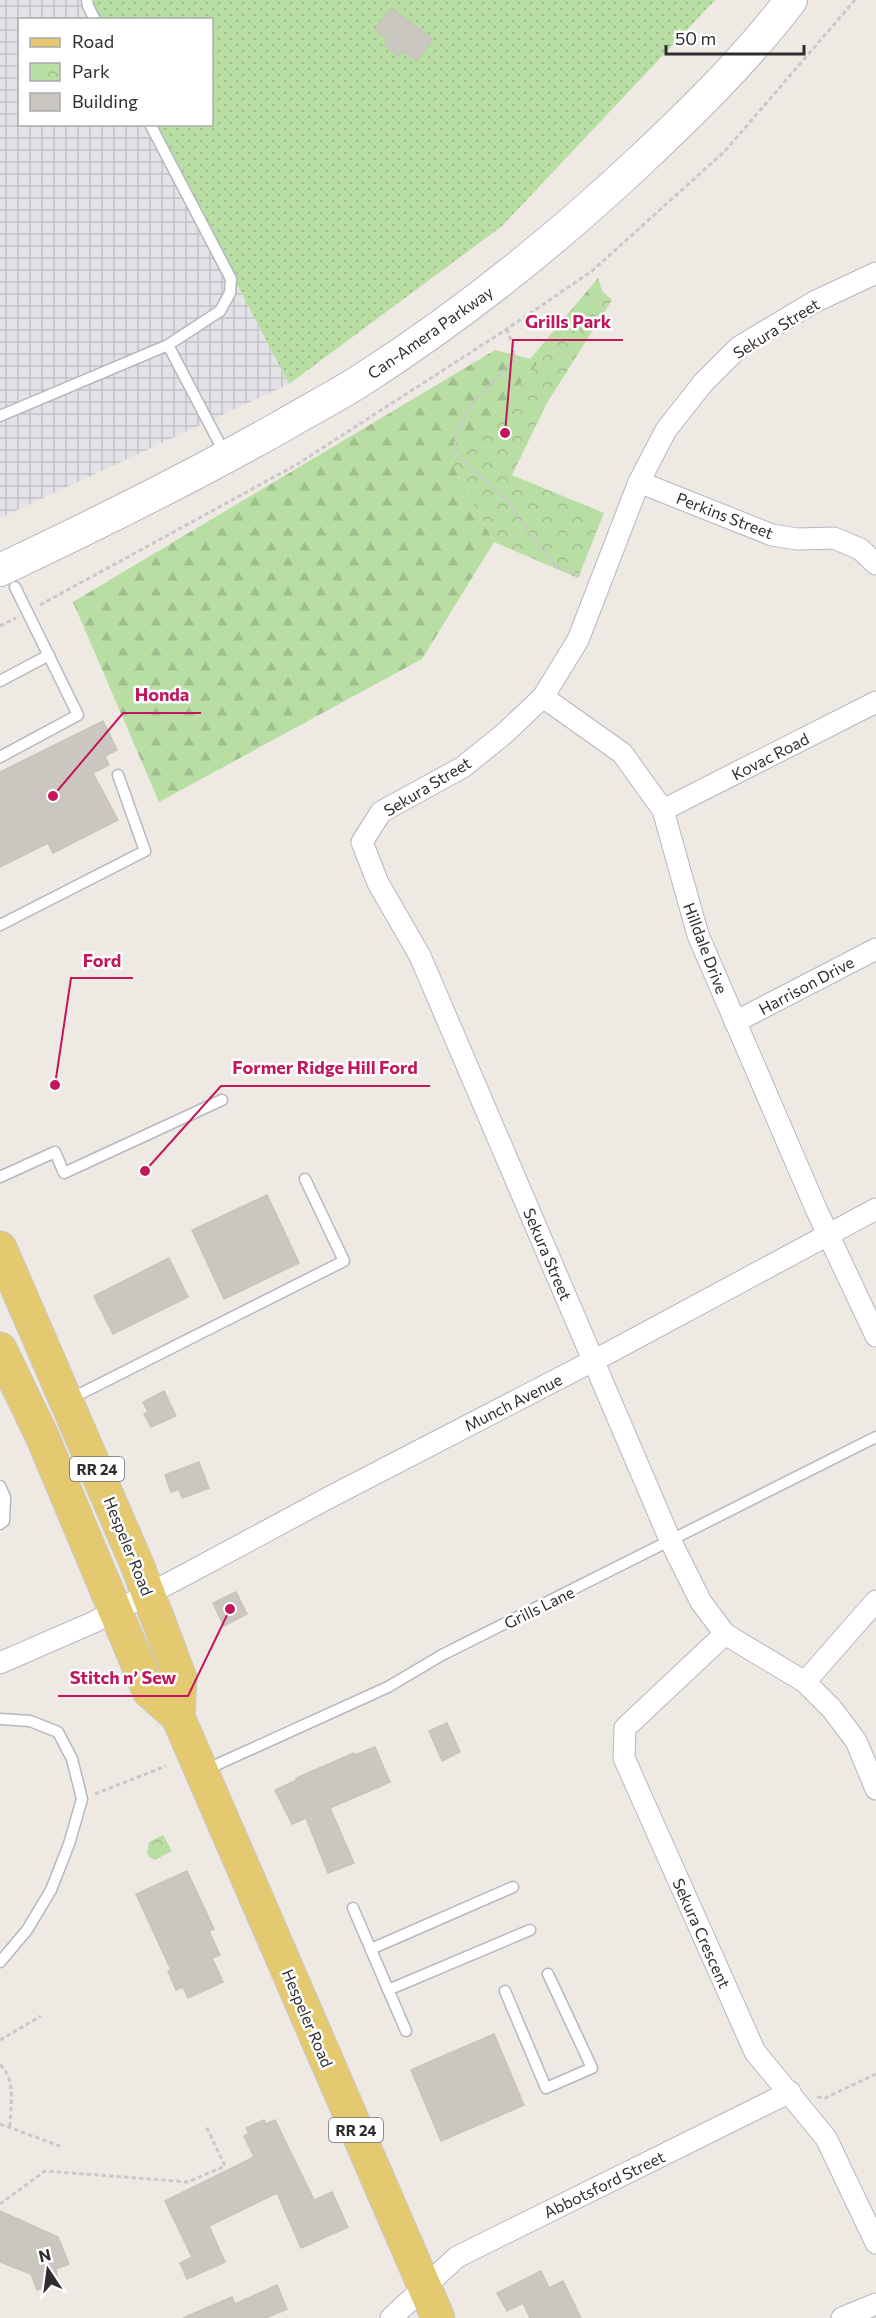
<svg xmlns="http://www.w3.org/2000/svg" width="876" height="2318" font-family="Commissioner,sans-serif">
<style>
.industrial{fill:url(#industrial-grid)}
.grass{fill:url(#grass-dots)}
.forest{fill:url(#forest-firs)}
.park{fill:url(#park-crowns)}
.building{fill:#cac7c0;stroke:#c9c4bb;stroke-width:1.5}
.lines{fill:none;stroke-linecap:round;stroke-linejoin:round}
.lane-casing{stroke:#b5b8c0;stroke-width:13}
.street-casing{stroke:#b5b8c0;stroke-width:23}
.secondary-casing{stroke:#b5b8c0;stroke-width:34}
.primary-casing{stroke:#c9c9c9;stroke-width:35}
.path{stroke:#c9c9c9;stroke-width:3;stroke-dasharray:4.5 3;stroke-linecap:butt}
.lane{stroke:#fff;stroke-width:10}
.street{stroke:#fff;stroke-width:21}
.secondary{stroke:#fff;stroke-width:32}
.primary{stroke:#e5c970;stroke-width:33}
.labels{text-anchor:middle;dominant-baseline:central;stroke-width:5;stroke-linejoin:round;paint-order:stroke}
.shield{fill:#fff;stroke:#6d6d6d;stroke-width:1.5}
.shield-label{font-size:15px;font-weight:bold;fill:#2e2e2e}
.street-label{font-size:16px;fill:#2e2e2e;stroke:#fff}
.leader{fill:none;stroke:#c2185b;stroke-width:2}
.callout-dot{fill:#c2185b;stroke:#fff;stroke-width:2}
.callout-label{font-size:18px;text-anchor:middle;font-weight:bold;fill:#c2185b;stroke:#fff;stroke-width:5;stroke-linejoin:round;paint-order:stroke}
</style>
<defs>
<pattern id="industrial-grid" width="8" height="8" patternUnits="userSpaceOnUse" patternTransform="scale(1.5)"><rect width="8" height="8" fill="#e3e2e7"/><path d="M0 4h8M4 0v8" fill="none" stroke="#c3c2c6"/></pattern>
<pattern id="grass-dots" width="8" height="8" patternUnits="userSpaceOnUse" patternTransform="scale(1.5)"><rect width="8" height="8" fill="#b9dea4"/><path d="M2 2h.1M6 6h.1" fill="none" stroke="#9fbf8e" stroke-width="1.8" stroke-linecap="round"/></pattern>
<pattern id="forest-firs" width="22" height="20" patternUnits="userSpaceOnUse" patternTransform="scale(1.5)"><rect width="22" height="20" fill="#b9dea4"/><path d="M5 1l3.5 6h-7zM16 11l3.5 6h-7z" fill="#9fbf8e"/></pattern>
<pattern id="park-crowns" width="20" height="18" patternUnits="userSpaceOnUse" patternTransform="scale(1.5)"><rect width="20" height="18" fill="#b9dea4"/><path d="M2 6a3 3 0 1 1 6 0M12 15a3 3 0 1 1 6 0" fill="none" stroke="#9fbf8e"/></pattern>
</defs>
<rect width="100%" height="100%" fill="#eee9e2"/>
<path class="industrial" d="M0,0H89L99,19L20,20V124L154,125L289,384L0,518Z"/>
<path class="grass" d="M89,0H715L502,226L289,384L154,125L212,124V20L99,19Z"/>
<path class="forest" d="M598,278L602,291L451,462L494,542L422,659L159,802L73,602L495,350L530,359Z"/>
<g class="park">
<path d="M602,291L612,300L547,403L512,475L604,513L578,578L494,542L451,462Z"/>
<path d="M163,1835L172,1851L155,1860L149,1857L147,1853L149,1842Z"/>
</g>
<g class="building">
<path d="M391,8L433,39L417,61L404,51L399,56L384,45L388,39L375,30Z"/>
<path d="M103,721L117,750L105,756L109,765L93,773L118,820L53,853L48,843L0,867V772Z"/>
<path d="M267,1195L299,1263L224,1299L192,1230Z"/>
<path d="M169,1258L188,1297L113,1334L94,1296Z"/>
<path d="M164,1391L176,1416L151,1427L144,1414L148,1412L143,1402Z"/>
<path d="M199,1462L209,1488L182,1498L179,1489L171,1492L165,1475Z"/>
<path d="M236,1592L247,1614L224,1626L213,1603Z"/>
<path d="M447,1723L460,1752L442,1761L429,1731Z"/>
<path d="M375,1747L390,1782L330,1808L354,1863L328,1873L306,1818L292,1824L275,1790L297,1780L296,1778L354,1753L355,1755Z"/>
<path d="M187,1871L214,1929L209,1931L220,1955L212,1958L223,1982L188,1998L183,1987L176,1990L168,1971L171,1970L136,1894Z"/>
<path d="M494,2034L524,2105L441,2141L411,2070Z"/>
<path d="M264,2120L266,2124L275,2120L314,2200L332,2192L348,2227L301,2248L277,2193L209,2226L225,2262L187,2279L180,2263L192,2257L165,2201L254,2157L244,2136L249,2133L246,2128Z"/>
<path d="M0,2211L58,2237L69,2264L56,2269L58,2282L37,2290L31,2274L0,2262Z"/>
<path d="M541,2271L549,2288L563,2281L581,2318H530L523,2303L507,2311L497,2293Z"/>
<path d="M277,2285L287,2309L266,2318H183L232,2297L235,2304Z"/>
</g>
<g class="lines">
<g class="lane-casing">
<g id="lane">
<path d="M87,0L88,6L95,20"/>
<path d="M150,124L231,279L230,293L220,311L168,345L225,454"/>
<path d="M0,416L168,345"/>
<path d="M0,681L49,655"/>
<path d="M0,757L78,715L15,587"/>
<path d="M0,925L145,851L118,775"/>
<path d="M0,1177L55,1152L64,1173L222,1100"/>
<path d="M68,1400L344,1261L305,1179"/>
<path d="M0,1486L5,1497L4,1521L0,1524"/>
<path d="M0,1719L30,1721L58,1732L72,1759L82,1799L69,1844L51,1890L27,1930L0,1962"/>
<path d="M205,1770L388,1687L442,1655L876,1437"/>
<path d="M353,1908L406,2031"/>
<path d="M371,1949L513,1887"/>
<path d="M388,1990L530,1930"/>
<path d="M505,1991L546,2088L592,2068L548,1974"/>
</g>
</g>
<g class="street-casing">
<g id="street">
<path d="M876,273L814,302L739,347L703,383L666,430L639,482L578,640L543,697L505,733L463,767L381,812L362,842L378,883L420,956L671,1542L701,1602L725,1634L805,1682L832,1709L856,1741L876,1789"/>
<path d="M639,482L772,535L798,539L834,538L860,549L876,564"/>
<path d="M543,697L622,753L663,810L698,935L817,1211L876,1336"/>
<path d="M663,810L876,702"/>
<path d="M735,1022L876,949"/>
<path d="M725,1634L625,1728L624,1758L755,2052L826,2138L876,2243"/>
<path d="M0,1663L94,1622L181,1577L330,1497L612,1351L876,1209"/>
<path d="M805,1682L876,1601"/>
<path d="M391,2318L457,2257L790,2092"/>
<path d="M842,2318L876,2304"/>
</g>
</g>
<g class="secondary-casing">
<path id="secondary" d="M0,570C95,525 190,478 282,426C309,410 337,396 363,379C464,314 555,241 642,159C695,109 747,58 791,0"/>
</g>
<g class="primary-casing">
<g id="primary">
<path d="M0,1248L138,1567L180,1678L178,1717"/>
<path d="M0,1349L42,1436L149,1691L178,1717L438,2318"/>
</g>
</g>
<g class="path">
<path d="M507,329L514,349L513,362L471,404L455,435V446L458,457L508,501L530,534L555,566L580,575"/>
<path d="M40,605L296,465L507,329L592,271L725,151L855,0"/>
<path d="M0,626L16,618"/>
<path d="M95,1794L166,1766"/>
<path d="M0,2040L41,2016"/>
<path d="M0,2065C17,2079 10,2108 10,2127"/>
<path d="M817,2097L825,2098L876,2074"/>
<path d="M0,2124L60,2146"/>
<path d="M0,2204L45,2171L188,2182L225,2166L206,2126"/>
</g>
<use href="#lane" class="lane"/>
<use href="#street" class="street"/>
<use href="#secondary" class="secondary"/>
<use href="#primary" class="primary"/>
</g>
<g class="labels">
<g class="shield">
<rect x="70" y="1457" width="54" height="24" rx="4.5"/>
<rect x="329" y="2118" width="54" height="24" rx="4.5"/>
</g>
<g class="shield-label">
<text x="97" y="1469">RR 24</text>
<text x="356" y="2130">RR 24</text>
</g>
<g class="street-label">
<text transform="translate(776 328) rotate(-32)">Sekura Street</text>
<text transform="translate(430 332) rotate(-35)">Can-Amera Parkway</text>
<text transform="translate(725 515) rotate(21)">Perkins Street</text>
<text transform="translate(770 756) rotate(-27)">Kovac Road</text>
<text transform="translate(427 786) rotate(-31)">Sekura Street</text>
<text transform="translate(706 948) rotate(69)">Hilldale Drive</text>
<text transform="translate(806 985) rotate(-28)">Harrison Drive</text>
<text transform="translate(548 1254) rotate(67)">Sekura Street</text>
<text transform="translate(513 1402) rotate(-27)">Munch Avenue</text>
<text transform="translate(129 1546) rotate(68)">Hespeler Road</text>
<text transform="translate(539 1607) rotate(-26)">Grills Lane</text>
<text transform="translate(702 1933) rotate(66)">Sekura Crescent</text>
<text transform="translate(308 2018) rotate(67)">Hespeler Road</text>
<text transform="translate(604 2184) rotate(-26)">Abbotsford Street</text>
</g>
</g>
<path class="leader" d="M505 433L513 340H623M53 796L123 713H201M55 1085L71 978H133M145 1171L221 1086H430M230 1609L188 1696H58"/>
<g class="callout-dot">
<circle cx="505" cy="433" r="6"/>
<circle cx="53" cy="796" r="6"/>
<circle cx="55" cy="1085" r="6"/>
<circle cx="145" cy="1171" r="6"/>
<circle cx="230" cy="1609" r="6"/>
</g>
<g class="callout-label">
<text x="568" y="328">Grills Park</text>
<text x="162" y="701">Honda</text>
<text x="102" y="967">Ford</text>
<text x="325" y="1074">Former Ridge Hill Ford</text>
<text x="123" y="1684">Stitch n’ Sew</text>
</g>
<rect x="18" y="18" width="195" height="108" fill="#ffffff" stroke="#ababab" stroke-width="1.5"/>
<rect x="30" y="38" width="30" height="9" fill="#e5c970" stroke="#ababab" stroke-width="1.5"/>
<text x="72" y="48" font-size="18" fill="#2e2e2e">Road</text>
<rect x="30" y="63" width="30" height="18" fill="url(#park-crowns)" stroke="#ababab" stroke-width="1.5"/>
<text x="72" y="78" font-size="18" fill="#2e2e2e">Park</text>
<rect x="30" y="93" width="30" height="18" fill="#cac7c0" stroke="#ababab" stroke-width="1.5"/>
<text x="72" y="108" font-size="18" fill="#2e2e2e">Building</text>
<g transform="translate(48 2270) rotate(347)" stroke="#ffffff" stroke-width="4.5" paint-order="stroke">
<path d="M0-4.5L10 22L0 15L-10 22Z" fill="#2e2e2e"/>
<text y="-9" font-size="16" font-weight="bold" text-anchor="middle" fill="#2e2e2e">N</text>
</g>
<path d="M666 45v9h138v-9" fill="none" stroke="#2e2e2e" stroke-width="3"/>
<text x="675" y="45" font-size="18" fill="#2e2e2e" stroke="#ffffff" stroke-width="4.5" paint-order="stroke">50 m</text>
</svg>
